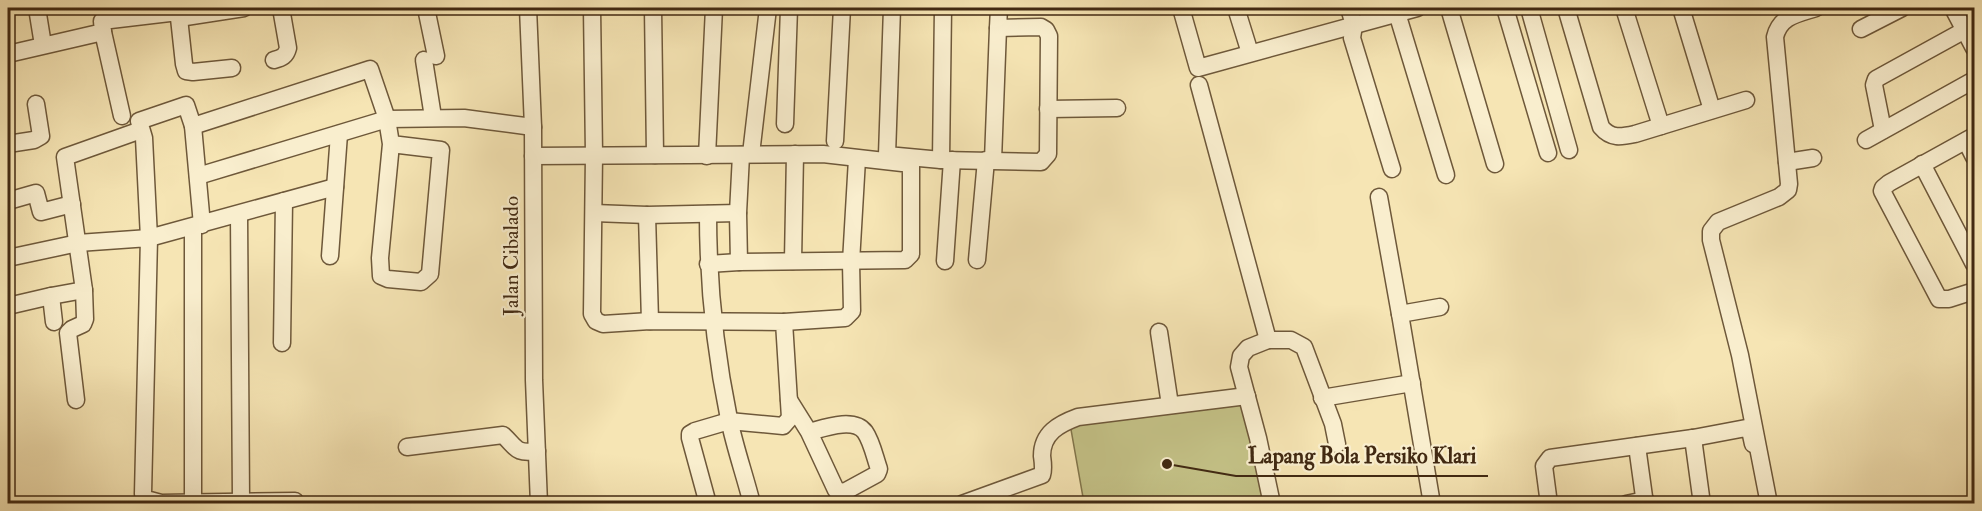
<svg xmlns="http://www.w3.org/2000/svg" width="1982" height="511" font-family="'IM FELL Double Pica',serif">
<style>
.pitch{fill:#c4c287;stroke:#82764c;stroke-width:1.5}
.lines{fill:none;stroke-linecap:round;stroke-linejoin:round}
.minor-casing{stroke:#6e583a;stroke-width:19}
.minor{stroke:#f9eece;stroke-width:16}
.labels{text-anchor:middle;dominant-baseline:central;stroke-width:4.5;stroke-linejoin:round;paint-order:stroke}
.street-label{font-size:21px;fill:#412912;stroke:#f9eece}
.leader{fill:none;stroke:#412912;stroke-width:2}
.callout-dot{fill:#412912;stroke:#f9eece;stroke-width:2}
.callout-label{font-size:22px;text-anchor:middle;font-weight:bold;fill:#412912;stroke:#f9eece;stroke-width:4.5;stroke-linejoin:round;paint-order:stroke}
</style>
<rect width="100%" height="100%" fill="#f6e5b4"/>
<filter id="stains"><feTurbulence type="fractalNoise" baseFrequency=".00333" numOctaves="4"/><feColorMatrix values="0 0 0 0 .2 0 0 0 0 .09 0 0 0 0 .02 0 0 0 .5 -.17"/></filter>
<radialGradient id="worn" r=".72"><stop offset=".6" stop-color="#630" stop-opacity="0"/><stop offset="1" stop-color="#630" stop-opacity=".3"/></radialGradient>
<path class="pitch" d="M1245,400L1266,503H1084L1070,424Z"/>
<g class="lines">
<g class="minor-casing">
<g id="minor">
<path d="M37,8L43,45"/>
<path d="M426,8L436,56"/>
<path d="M528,8L533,127L534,380L539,504"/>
<path d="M592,8L594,155L592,314L596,321L603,324L650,321L784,322L790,418L783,426L729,421L695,431L690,434V438L708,504"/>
<path d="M653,8L655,155"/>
<path d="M892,8L887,155L941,160L1041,162L1048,154L1049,36L1046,30L1041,27L998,28L999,8"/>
<path d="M1181,8L1198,68L1417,8"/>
<path d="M1236,8L1250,53"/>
<path d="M1349,8L1354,25L1352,38L1392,169"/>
<path d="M1449,8L1495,164"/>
<path d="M1505,8L1548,153"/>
<path d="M1529,8L1569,150"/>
<path d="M1566,8L1601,127C1611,139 1621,137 1635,134L1746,100"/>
<path d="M1624,8L1661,126"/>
<path d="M1681,8L1712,110"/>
<path d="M1953,8L1974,48"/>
<path d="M1397,13L1446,175"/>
<path d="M179,18L184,64L186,71L193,72L232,68"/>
<path d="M1861,29L1902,8"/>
<path d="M103,32L122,116"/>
<path d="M8,54L103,32L102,21L178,12L179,18L244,8"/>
<path d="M274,60C282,58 286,56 288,48L281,8"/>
<path d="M424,60L433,117"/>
<path d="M1199,85L1268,340"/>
<path d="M1048,109L1117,108"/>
<path d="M785,124L789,8"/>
<path d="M193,126L370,69L387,119L391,144L380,258L381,276L388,279L421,282L430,274L441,150L391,144"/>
<path d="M1883,130L1874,85L1876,79L1965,30"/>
<path d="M1974,136L1889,183L1883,188L1882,191L1939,299H1949L1974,291"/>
<path d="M1866,140L1974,80"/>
<path d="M835,141L842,8"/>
<path d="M1966,141L1974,157"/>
<path d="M8,144L34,140L41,136L36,104"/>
<path d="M751,154L768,8"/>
<path d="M533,156L823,154L911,164V254L905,260L739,262L708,264"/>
<path d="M707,156L714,8"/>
<path d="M941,160L943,8"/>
<path d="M993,160L998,28"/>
<path d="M1787,162L1813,158"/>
<path d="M1922,164L1974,264"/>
<path d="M198,176L387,119L464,118L533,127"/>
<path d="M1379,197L1400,314"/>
<path d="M8,201L36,193L41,212L72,204"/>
<path d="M594,213L647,215L738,213"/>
<path d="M239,214L241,501"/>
<path d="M708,214C708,284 715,351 729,419C735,448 745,476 752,504"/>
<path d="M647,215L650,321"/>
<path d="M202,225L193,126L186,105L139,121L144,138L149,238L335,187"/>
<path d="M193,227V502"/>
<path d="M330,256L339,134"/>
<path d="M8,258L78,243L149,238L143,494L146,499L161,503L295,501"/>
<path d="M977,260L986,160"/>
<path d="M793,261L795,154"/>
<path d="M945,261L952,160"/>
<path d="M739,262L738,213L741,155"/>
<path d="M8,306L51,296"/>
<path d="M54,322L51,296L84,290"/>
<path d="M784,322L845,318L852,311L851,262L857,159"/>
<path d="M1159,332L1170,405"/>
<path d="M282,343L284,201"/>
<path d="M1322,398L1412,383"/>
<path d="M76,400L68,333L72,329L83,324L85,319L84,290L65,157L141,130"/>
<path d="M789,400L809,432L836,490L844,492L877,474L879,469C875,458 872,442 865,432C854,417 824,428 809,432"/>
<path d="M1693,438L1702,504"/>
<path d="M1637,446L1645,504"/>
<path d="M407,447L503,435C517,448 515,454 537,451"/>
<path d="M962,504L1042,475C1044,469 1043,463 1042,456C1042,433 1059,424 1078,417L1247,396"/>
<path d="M1272,504L1258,438L1239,367L1241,356L1248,348L1268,340H1291L1304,347L1333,424L1337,444"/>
<path d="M1432,504L1400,314L1440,307"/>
<path d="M1549,504L1544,466L1550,458L1693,438L1746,428L1750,430L1753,444"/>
<path d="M1626,504L1645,500"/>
<path d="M1769,504L1740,355L1711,240V231L1718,222L1779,197L1788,190L1789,184L1775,37C1780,16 1797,14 1816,8"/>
</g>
</g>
<use href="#minor" class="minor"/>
</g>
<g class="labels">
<g class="street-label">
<text transform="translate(511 256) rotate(-90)">Jalan Cibalado</text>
</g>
</g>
<path class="leader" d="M1167 464L1236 476H1488"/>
<circle class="callout-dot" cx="1167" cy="464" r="6"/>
<g class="callout-label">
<text x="1362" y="463">Lapang Bola Persiko Klari</text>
</g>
<rect width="1982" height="511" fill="none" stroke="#f6e5b4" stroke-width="30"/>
<rect x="9" y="9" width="1964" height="493" fill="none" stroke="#412912" stroke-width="3"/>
<rect x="15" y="15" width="1952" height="481" fill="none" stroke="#412912" stroke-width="1.5"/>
<rect width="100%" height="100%" filter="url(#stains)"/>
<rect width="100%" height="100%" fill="url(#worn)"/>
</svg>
